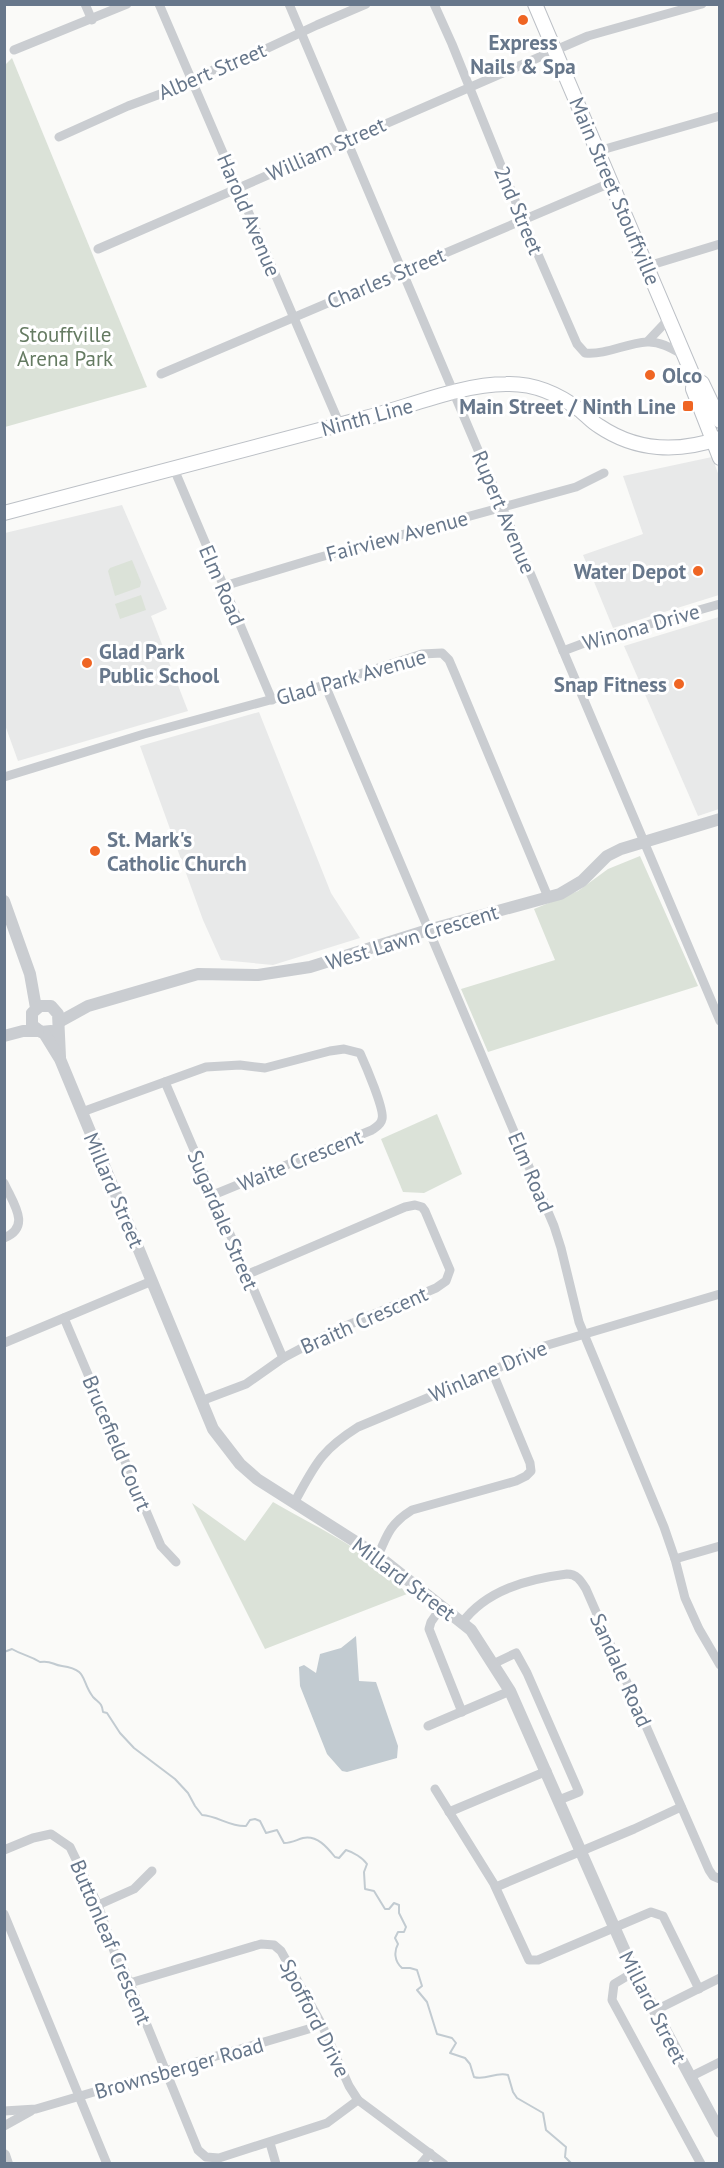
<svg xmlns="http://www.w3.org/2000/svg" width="724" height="2168" font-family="'PT Sans',sans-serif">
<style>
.built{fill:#e8e9e9}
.green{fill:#dbe2d8}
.water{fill:#c2cbd1}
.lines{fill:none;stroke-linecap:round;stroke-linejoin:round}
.stream{stroke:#c2cbd1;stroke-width:2}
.secondary-casing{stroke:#bcc0c6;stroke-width:16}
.minor{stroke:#cacdd1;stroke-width:9}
.tertiary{stroke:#cacdd1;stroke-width:12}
.secondary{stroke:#fff;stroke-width:14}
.poi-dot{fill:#ef6523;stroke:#fff;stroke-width:2}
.labels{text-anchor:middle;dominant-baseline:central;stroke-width:6;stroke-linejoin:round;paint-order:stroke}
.poi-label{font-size:21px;font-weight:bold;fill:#67778b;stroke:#fff;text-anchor:start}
.street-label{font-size:21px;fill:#67778b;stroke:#fff}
.park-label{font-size:21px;fill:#657b62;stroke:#fff}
</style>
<rect width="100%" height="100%" fill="#fafaf8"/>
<g class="built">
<path d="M712,457L719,476V595L613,628L583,555L643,534L623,476Z"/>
<path d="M122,505L167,609L151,616L188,711L18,761L5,725V533Z"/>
<path d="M719,617V809L698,816L624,646Z"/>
<path d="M259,712L331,893L360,938L273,965L221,960L203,920L140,746Z"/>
</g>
<g class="green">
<path d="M12,58L147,387L5,427L4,66Z"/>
<path d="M132,560L141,582L140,587L115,596L108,571L110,568Z"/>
<path d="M141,595L146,610L120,619L115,604Z"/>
<path d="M640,856L698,986L488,1052L461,989L555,960L534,909L578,891L608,869Z"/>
<path d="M437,1114L462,1174L424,1193L403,1192L381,1139Z"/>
<path d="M273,1502C319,1529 373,1552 407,1594L265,1649L192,1503L245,1541Z"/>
</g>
<path class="water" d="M356,1636L359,1681L376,1682L398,1746L397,1758L347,1772L342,1771L327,1754L300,1686L299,1667L304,1665L316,1673L320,1654L341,1648Z"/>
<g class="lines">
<path class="stream" d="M4,1652L12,1649C22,1655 29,1655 40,1662C52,1660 52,1665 62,1666C89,1670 80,1680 93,1697C99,1703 102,1703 103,1712L107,1713L120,1733L134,1748L175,1779L188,1793L195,1806L202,1815C218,1816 230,1827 246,1826L250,1820L255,1819L260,1821L266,1833L277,1830L284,1843C292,1843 296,1840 303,1838C317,1835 327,1847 335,1857L339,1858L346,1850C353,1852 363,1858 367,1864L364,1872L365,1889L374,1891L385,1909H389L394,1903L399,1905V1913L406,1927L404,1932H398L395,1938L398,1944C394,1951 394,1961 402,1968H410L417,1970L422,1986L417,1990L427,2002L437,2034L452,2038L456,2043L450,2053L465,2058L470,2064L474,2077C486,2081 496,2071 508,2075L513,2092L517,2098L543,2113L546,2130L566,2147L565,2157L572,2164"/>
<g class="secondary-casing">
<g id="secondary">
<path d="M535,4L694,378L693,389L720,458"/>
<path d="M694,378L702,383L720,421"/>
<path d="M4,513C125,482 245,449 365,418C408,407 462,384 506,384C534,383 559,394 581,411C587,416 592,422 599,426C636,451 678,453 720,438"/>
</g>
</g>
<g class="minor">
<path d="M85,4L92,20"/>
<path d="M159,4L340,425"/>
<path d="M289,4L720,1021"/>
<path d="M434,4L452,44L523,220L577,344L585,353C607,355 626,343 647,342C660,341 673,349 684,355"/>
<path d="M14,50L127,4"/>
<path d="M59,137L128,106L182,86L217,68L236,63L317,25L366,4"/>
<path d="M598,151L720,116"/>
<path d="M98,249L588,36L702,4"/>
<path d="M648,266L720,244"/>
<path d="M648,341L664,324L668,316"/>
<path d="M161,374L610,183"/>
<path d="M174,469L272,700"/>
<path d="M224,586L317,558L576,487L604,473"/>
<path d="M563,651L587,642L720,604"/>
<path d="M325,685L554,1226L561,1248L579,1322L664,1527L675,1559L685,1598L699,1629L720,1665"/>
<path d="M4,777L144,734L325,685L422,654L442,653L449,660L455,674L548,897"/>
<path d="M165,1082L283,1358"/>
<path d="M82,1112L206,1067L240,1065L265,1068L330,1051L344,1049L360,1053C365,1064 385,1110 382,1119C381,1125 376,1127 372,1130L213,1195"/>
<path d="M4,1183C13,1203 32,1227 4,1238"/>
<path d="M64,1318L161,1546L176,1562"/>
<path d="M4,1343L152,1281"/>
<path d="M201,1401L246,1384L283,1358L334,1331L436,1288L446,1281L450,1270L425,1211L422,1207L415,1205L405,1207L246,1275"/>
<path d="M294,1503C315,1465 320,1451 358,1427L492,1371L541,1347L720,1294"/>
<path d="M378,1556C387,1534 391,1523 412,1510L516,1481L526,1476L531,1471L530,1463L492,1371"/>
<path d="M675,1559L720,1546"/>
<path d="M442,1606L431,1622L429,1629L462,1712"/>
<path d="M462,1623C486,1590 528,1579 567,1574C577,1574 581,1581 586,1589L709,1870L713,1876L720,1879"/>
<path d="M493,1664L516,1653L527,1673L579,1792L559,1800"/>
<path d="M428,1726L510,1691"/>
<path d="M435,1789L494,1884L529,1960H538L651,1912L663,1916L699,1989"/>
<path d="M449,1812L547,1771"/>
<path d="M4,1850L33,1838L51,1834L70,1847L98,1905L114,1951L124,1969L198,2150L206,2157L219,2158L327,2123L358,2100"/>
<path d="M496,1887L634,1829L681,1807"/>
<path d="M98,1905L134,1889L152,1871"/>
<path d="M4,1914L107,2164"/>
<path d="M634,1972L614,1984L612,2000L701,2164"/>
<path d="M130,1983L261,1944L274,1945L281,1951L322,2025L349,2086L358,2100L444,2164"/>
<path d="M654,2011L720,1978"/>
<path d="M690,2077L720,2062"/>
<path d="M4,2111L36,2109L322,2025"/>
<path d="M4,2126L31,2111"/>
<path d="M270,2143L276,2164"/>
<path d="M421,2164L430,2153"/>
</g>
<g class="tertiary">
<path d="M4,901L30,974L36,1008"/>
<path d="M59,1022L88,1006L198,974L258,975L310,967L428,930L560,894L582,881L607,856L621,849L720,819"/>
<path d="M51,1031L41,1032L32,1025V1013L40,1006H51L58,1014L60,1057"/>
<path d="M44,1033L60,1059L213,1429L240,1464L257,1479L378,1556L471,1630L510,1691L634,1972L720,2132"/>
<path d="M4,1036L23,1031H38"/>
<path d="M4,2155L7,2164"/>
</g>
<use href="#secondary" class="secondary"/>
</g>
<g class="poi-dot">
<circle cx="523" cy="20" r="6"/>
<circle cx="650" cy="375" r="6"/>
<rect x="682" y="400" width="12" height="12" rx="3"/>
<circle cx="698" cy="571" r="6"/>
<circle cx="87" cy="663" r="6"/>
<circle cx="679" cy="684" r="6"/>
<circle cx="95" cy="851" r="6"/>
</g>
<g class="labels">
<g class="poi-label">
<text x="523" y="42" text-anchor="middle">Express<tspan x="523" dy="24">Nails &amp; Spa</tspan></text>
<text x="662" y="375">Olco</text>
<text x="676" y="406" text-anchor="end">Main Street / Ninth Line</text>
<text x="686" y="571" text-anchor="end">Water Depot</text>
<text x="99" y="651">Glad Park<tspan x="99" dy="24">Public School</tspan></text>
<text x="667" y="684" text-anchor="end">Snap Fitness</text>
<text x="107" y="839">St. Mark's<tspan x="107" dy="24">Catholic Church</tspan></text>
</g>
<g class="street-label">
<text transform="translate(212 71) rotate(-23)">Albert Street</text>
<text transform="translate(326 149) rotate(-24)">William Street</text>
<text transform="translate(615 191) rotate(67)">Main Street Stouffville</text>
<text transform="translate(519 210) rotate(67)">2nd Street</text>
<text transform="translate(249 215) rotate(67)">Harold Avenue</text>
<text transform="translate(386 278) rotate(-23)">Charles Street</text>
<text transform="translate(367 417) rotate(-15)">Ninth Line</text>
<text transform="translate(504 512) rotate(67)">Rupert Avenue</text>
<text transform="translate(397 536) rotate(-15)">Fairview Avenue</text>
<text transform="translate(222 585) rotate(67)">Elm Road</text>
<text transform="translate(641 627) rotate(-16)">Winona Drive</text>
<text transform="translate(351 677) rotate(-16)">Glad Park Avenue</text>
<text transform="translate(412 937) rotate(-17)">West Lawn Crescent</text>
<text transform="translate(300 1160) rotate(-22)">Waite Crescent</text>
<text transform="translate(531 1172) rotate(67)">Elm Road</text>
<text transform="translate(114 1190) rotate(67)">Millard Street</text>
<text transform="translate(223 1220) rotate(67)">Sugardale Street</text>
<text transform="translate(364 1320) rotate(-24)">Braith Crescent</text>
<text transform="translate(488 1371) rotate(-23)">Winlane Drive</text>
<text transform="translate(117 1443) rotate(67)">Brucefield Court</text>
<text transform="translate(404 1579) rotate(37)">Millard Street</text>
<text transform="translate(621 1670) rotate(66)">Sandale Road</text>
<text transform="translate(111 1942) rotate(67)">Buttonleaf Crescent</text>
<text transform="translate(653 2007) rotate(63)">Millard Street</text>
<text transform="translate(315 2018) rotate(63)">Spofford Drive</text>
<text transform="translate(179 2068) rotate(-16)">Brownsberger Road</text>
</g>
<g class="park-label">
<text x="65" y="334">Stouffville<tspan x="65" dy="24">Arena Park</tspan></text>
</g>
</g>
<rect width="724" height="2168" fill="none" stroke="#67778b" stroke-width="12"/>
</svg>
